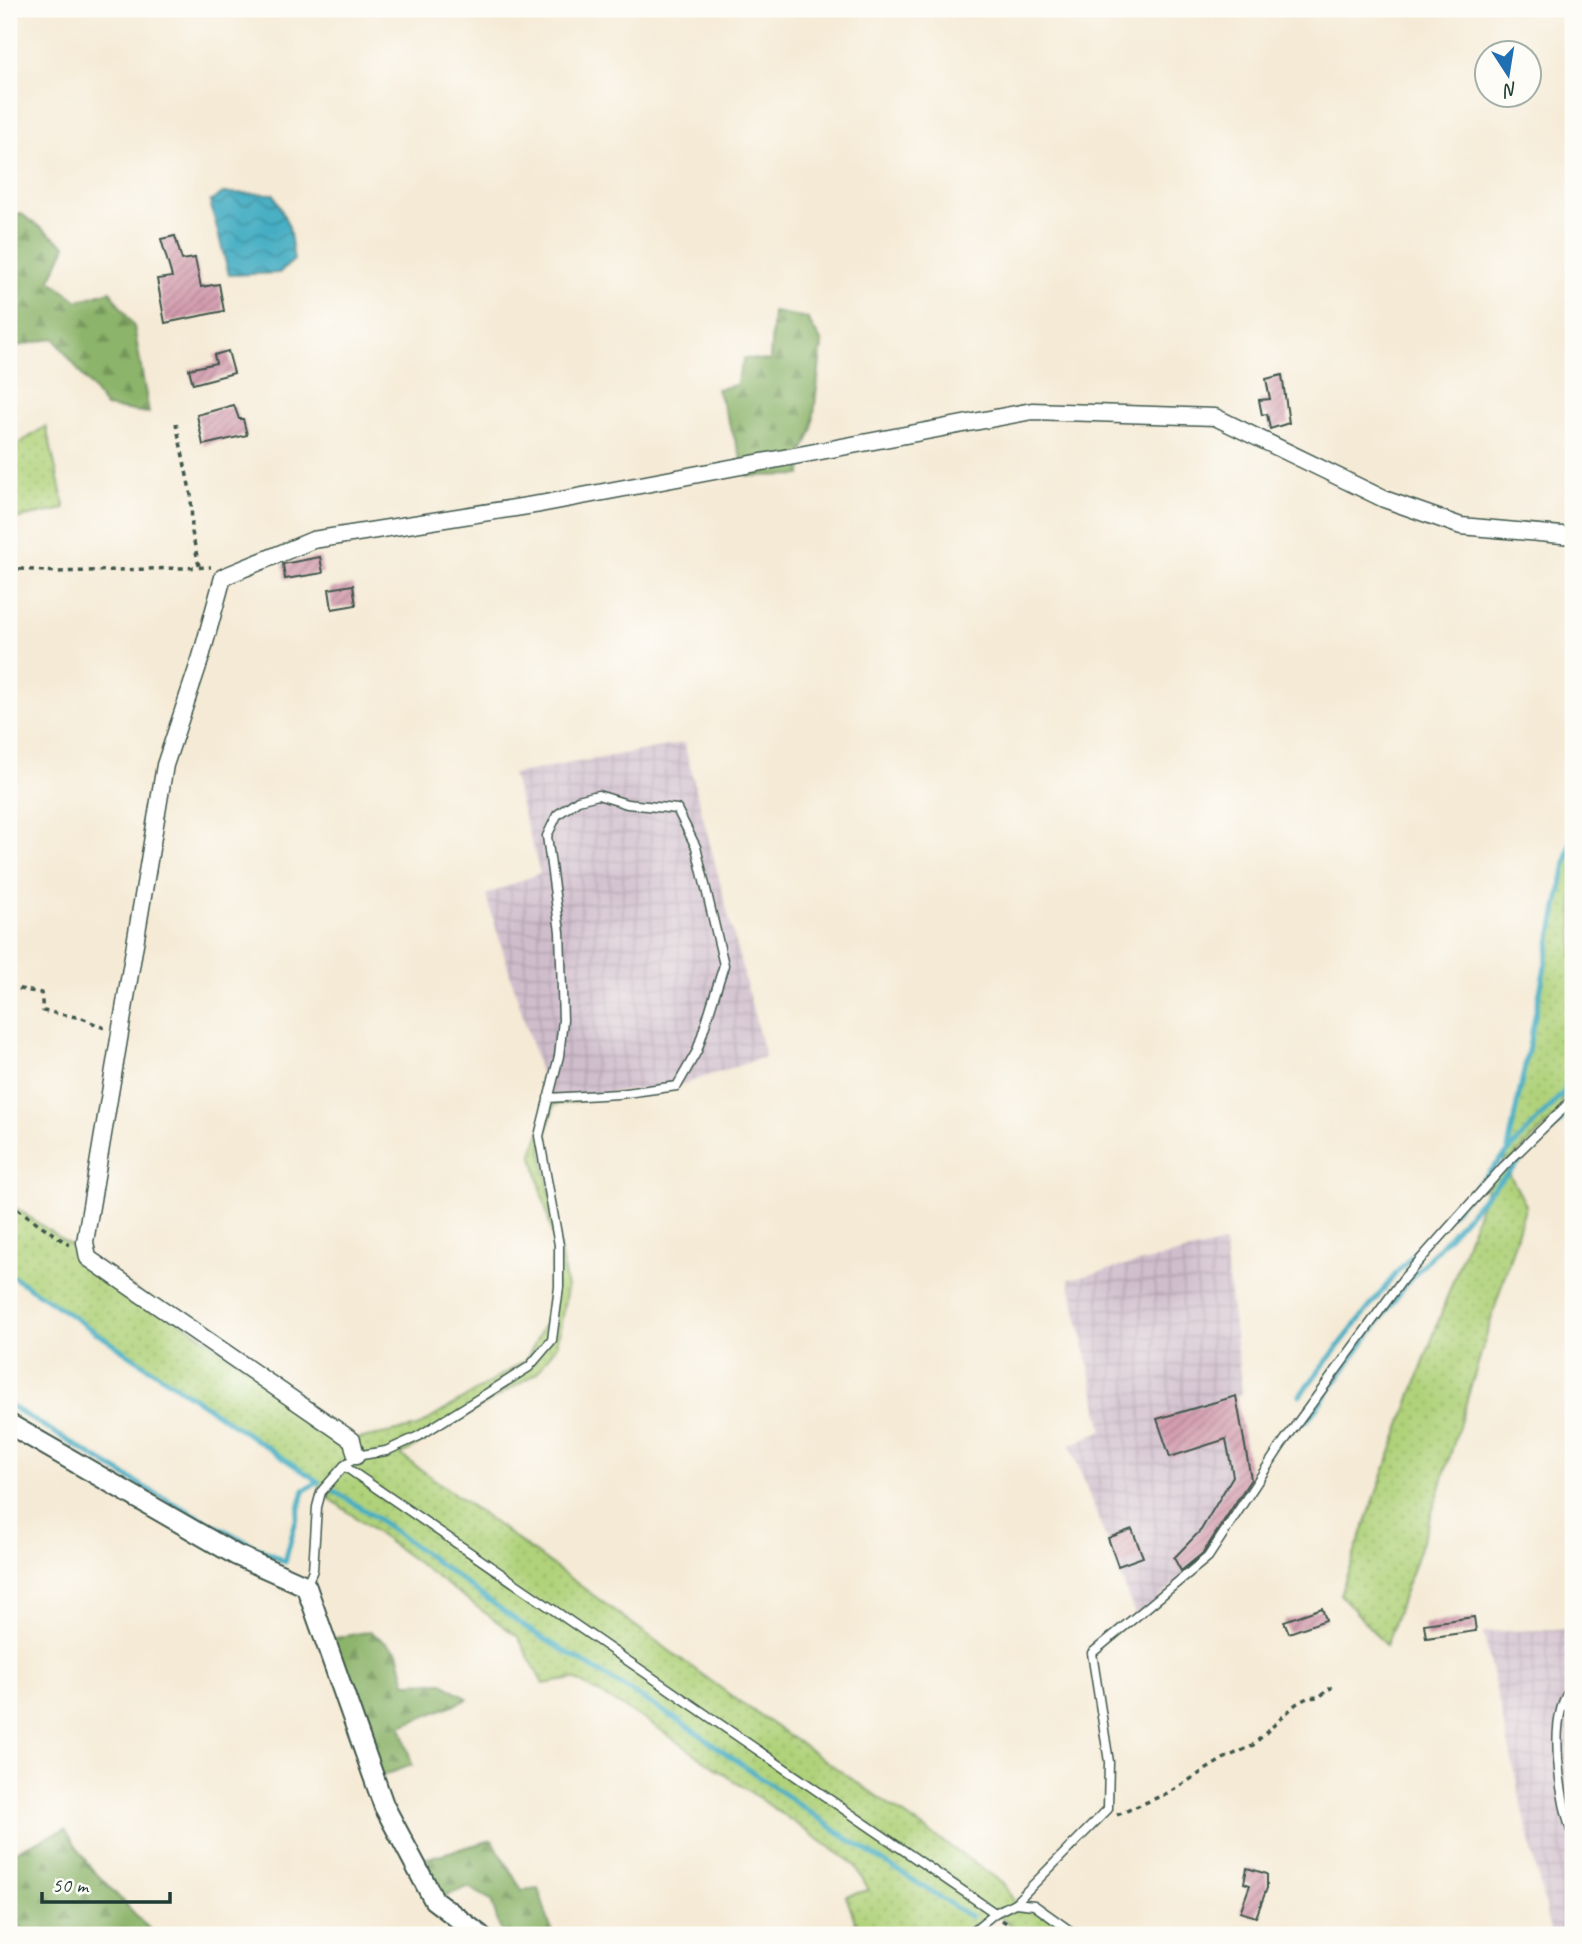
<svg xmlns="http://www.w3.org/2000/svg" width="1582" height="1944" font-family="Caveat,sans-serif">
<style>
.industrial{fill:url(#industrial-grid)}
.green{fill:url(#green-dots);stroke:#688857;stroke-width:2}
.forest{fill:url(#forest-firs);stroke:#56784f;stroke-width:2}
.water{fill:url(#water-waves);stroke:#32757c;stroke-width:2}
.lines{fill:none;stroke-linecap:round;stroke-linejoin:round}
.stream{stroke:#44adc3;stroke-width:5}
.building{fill:url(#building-hatch)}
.service-casing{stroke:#3f574c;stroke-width:11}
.minor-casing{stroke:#3f574c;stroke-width:19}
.tertiary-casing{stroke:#3f574c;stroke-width:23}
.path{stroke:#3f574c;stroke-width:3.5;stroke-dasharray:5 5;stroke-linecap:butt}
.service{stroke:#fff;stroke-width:8}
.minor{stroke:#fff;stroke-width:16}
.tertiary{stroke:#fff;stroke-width:19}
</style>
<defs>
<pattern id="industrial-grid" width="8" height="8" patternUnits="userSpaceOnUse" patternTransform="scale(1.75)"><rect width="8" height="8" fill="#d0bdcc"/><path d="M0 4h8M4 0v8" fill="none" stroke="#b2a3b0"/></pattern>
<pattern id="green-dots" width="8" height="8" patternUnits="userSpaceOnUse" patternTransform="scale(1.75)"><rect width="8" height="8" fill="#b0d27a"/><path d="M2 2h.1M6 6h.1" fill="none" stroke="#97b56a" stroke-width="1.8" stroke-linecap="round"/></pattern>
<pattern id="forest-firs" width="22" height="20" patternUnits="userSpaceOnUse" patternTransform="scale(1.75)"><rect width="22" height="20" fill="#8cb46a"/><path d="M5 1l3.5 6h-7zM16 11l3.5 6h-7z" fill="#729458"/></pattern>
<pattern id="water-waves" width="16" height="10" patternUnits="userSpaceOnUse" patternTransform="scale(1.75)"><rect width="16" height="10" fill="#44adc3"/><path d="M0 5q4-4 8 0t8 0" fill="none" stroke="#388e9f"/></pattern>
<pattern id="building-hatch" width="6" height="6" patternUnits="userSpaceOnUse" patternTransform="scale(1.75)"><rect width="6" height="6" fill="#d299ac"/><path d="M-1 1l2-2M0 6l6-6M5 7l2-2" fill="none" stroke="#aa7e8d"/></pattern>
</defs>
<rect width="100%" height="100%" fill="#fdfcf7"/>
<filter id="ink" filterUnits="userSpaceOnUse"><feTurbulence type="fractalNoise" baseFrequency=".0143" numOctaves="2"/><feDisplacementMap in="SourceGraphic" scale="14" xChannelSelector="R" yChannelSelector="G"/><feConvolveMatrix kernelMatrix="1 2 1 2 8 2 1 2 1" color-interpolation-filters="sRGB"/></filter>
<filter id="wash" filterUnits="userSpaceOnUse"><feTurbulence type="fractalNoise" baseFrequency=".00686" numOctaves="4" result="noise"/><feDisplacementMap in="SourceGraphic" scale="28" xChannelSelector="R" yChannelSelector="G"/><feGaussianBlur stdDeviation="1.57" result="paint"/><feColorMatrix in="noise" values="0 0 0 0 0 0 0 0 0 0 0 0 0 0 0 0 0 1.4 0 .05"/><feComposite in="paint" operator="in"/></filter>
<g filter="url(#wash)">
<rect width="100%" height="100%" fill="#f5ead5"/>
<g class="industrial">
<path d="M684,743L765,1057L677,1086L548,1098L486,895L540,873L512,774Z"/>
<path d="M1224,1243L1242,1393L1236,1396L1253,1489L1208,1557L1136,1617L1070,1445L1103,1430L1069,1279Z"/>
<path d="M1573,1629V1935H1551L1483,1632Z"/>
</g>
<g class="green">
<path d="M46,426L65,509L14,519L16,569L9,568V450Z"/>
<path d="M1573,829V1051L1560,1112L1505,1166L1526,1205L1439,1492L1386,1646L1340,1594L1488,1184L1504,1166Z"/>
<path d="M619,1094L554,1105L542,1150L567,1288L557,1345L537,1373L401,1455L733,1697L1003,1883L1015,1903L1034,1905L1076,1935H1024L995,1913L968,1935H860L846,1896L869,1890L854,1864L652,1724L574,1679L543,1684L518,1637L321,1492L319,1482L9,1274V1203L352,1440L417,1427L526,1360L547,1319L554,1241L532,1152L539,1136L548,1098Z"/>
</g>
<g class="forest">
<path d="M20,213L66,246L50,280L78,301L110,291L134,327L149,413L106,407L54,338L9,348V216Z"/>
<path d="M773,312L807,318L822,343L812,431L802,454L801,475L748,476L717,389L736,385L744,358L770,361Z"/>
<path d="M370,1631L398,1652L406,1683L442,1682L468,1699L401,1726L412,1765L374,1779L326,1640Z"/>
<path d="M65,1829L91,1868L155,1935H27L9,1911V1854Z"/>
<path d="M492,1840L522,1890L538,1888L553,1935H502L491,1900L468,1887L434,1900L414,1862Z"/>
</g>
<path class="water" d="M223,193L274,194L289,227L294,260L279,273L229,275L210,202Z"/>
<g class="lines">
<g class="stream">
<path d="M1565,1089L1573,1051"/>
<path d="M1508,1149L1573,829"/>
<path d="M9,1274L319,1482L304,1490L285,1562L154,1493L9,1405"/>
<path d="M1300,1395L1398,1271L1573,1082"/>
<path d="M1307,1421L1407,1283L1483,1198L1573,1109"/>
<path d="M333,1490L375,1517L528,1629L681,1722L848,1839L971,1917"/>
<path d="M989,1934L991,1935"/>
</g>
</g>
<g id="blocks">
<g class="building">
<path d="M175,236L182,260L195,258L201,287L219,284L224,311L165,323L157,279L172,277L161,239Z"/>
<path d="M228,351L234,373L193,384L189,369L216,363L214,355Z"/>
<path d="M1282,375L1289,423L1270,429L1267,414L1262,415L1259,400L1270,399L1266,379Z"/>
<path d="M234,405L239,419H243L247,435L203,445L197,415Z"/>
<path d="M320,557L323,573L285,579L283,564Z"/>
<path d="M353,585L356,605L332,609L329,589Z"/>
<path d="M1236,1396L1251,1479L1203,1553L1181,1571L1174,1558L1201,1530L1233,1476L1226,1439L1170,1457L1157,1419Z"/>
<path d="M1132,1529L1143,1557L1118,1566L1108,1538Z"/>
<path d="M1322,1608L1326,1620L1289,1633L1284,1621Z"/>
<path d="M1474,1617L1476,1631L1426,1638L1424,1624Z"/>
<path d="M1247,1868L1267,1874V1888L1256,1917L1240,1912L1250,1885L1244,1883Z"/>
</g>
</g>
</g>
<g filter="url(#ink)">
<use href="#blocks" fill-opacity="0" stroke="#3f574c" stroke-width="2"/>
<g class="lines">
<g class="service-casing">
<g id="service">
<path d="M344,1466L995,1913"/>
<path d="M306,1586L313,1570L317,1507L321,1492L344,1466L356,1456L386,1451L419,1436L529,1367L552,1340L559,1287V1245L539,1136L559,1056L563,1020L560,932L547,836L557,815L578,800L598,795L627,804L677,809L696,847L724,965L697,1051L677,1086L619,1094L548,1098"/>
<path d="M1573,1686C1545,1716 1561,1801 1573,1837"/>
<path d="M1015,1903L1034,1905L1076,1935"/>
<path d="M968,1935L995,1913L1015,1903L1108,1809L1109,1762L1092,1653L1208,1557L1282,1444L1403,1279L1504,1166L1573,1099"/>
</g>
</g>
<g class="minor-casing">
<path id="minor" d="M356,1456L352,1440L88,1258L85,1242L165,765L201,657L223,577L313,540L540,504L1032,411L1215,417L1384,499L1461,526L1573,536"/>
</g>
<g class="tertiary-casing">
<path id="tertiary" d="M9,1424L236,1555L306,1586L384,1806L434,1900L480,1935"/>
</g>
<g class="path">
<path d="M176,423L191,495L192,532L199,566"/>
<path d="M9,568L57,572L211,567"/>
<path d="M9,987L41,993L43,1011L82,1018L104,1028"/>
<path d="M9,1203L69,1245"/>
<path d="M1117,1815L1168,1793L1223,1759L1252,1746L1296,1704L1307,1698L1319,1697L1332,1687"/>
<path d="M1002,1920L1024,1935"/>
</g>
<use href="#service" class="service"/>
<use href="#minor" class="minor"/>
<use href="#tertiary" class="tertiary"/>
</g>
</g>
<rect width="1582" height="1944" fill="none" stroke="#fdfcf7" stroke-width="35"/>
<g transform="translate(1508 74) rotate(168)"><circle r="33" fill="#fdfcf7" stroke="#a4b0a9" stroke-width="2"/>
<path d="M0-5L12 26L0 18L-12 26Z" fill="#1f6fb2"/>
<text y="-10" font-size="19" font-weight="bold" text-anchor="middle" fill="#1f3d34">N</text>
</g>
<path d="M42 1892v10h128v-10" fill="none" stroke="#1f3d34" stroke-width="3.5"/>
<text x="52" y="1892" font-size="21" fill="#1f3d34" stroke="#fdfcf7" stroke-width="5" paint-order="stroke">50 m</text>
</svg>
